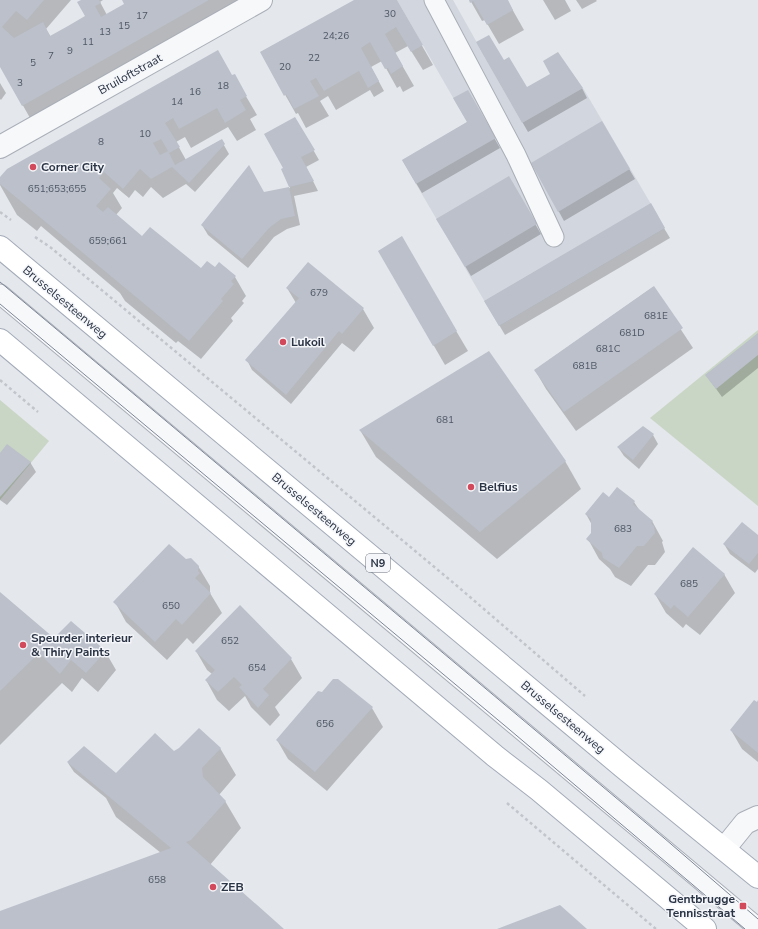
<svg xmlns="http://www.w3.org/2000/svg" width="758" height="929" font-family="'Nunito Sans',sans-serif">
<style>
.built{fill:#d2d6de}
.green{fill:#c9d6c5}
.shadow{fill:#0003}
.building{fill:#bbc0ca;fill-rule:evenodd}
.lines{fill:none;stroke-linecap:round;stroke-linejoin:round}
.lane-casing{stroke:#a9aeb7;stroke-width:21}
.street-casing{stroke:#a9aeb7;stroke-width:24}
.primary-casing{stroke:#a3abb8;stroke-width:24}
.path{stroke:#c2c5cb;stroke-width:2.5;stroke-dasharray:3 3;stroke-linecap:butt}
.lane{stroke:#f7f8fa;stroke-width:19}
.street{stroke:#f7f8fa;stroke-width:22}
.primary{stroke:#fff;stroke-width:22}
.tram{stroke:#7d8696;stroke-width:1}
.poi-dot{fill:#d1495b;stroke:#f4f6f9;stroke-width:1.5}
.labels{text-anchor:middle;dominant-baseline:central;stroke-width:3;stroke-linejoin:round;paint-order:stroke}
.number-label{font-size:10px;fill:#4f5766}
.shield{fill:#f4f6f9;stroke:#676e7b;stroke-width:1}
.shield-label{font-size:11px;font-weight:bold;fill:#2b3445}
.street-label{font-size:12px;fill:#2b3445;stroke:#f4f6f9}
.poi-label{font-size:12px;font-weight:bold;fill:#2b3445;stroke:#f4f6f9;text-anchor:start}
</style>
<rect width="100%" height="100%" fill="#e4e7ec"/>
<path class="built" d="M397,0H453L522,123L583,88L665,228L499,326L402,160L467,122Z"/>
<g class="green">
<path d="M758,330V506L650,418Z"/>
<path d="M0,400L49,441L0,500Z"/>
</g>
<g class="shadow">
<path d="M0,0H71L46,29L51,37L86,17L83,0H103L100,2L107,15L126,5L123,0H254L34,125L0,65Z"/>
<path d="M356,0H396L433,65L423,70L408,46L395,53L414,86L403,92L400,86L397,88L382,61L371,67L384,91L374,97L370,90L336,110L328,96L320,101L329,116L306,128L298,113L296,114L261,52Z"/>
<path d="M470,0H507L524,30L499,44L485,20L482,21Z"/>
<path d="M543,0H565L571,11L555,20Z"/>
<path d="M576,0H596L597,1L582,9Z"/>
<path d="M477,43L504,61L526,89L582,88L587,98L528,132Z"/>
<path d="M234,76L257,115L250,119L256,130L237,141L228,127L191,148L185,137L176,142L186,160L221,140L229,154L195,192L186,184L163,198L151,187L143,197L135,190L129,198L117,188L113,193L122,208L116,215L141,236L201,269L215,268L235,277L246,296L242,301L244,303L231,318L233,321L201,359L178,341L176,343L125,301L120,293L41,226L37,231L17,215L0,185V179Z"/>
<path d="M0,83L6,93L1,100L0,99Z"/>
<path d="M467,91L500,148L422,193L403,161L468,122Z"/>
<path d="M295,118L319,160L306,167L318,191L294,196L300,225L287,229L274,237L248,268L208,235L202,225L264,194L290,188L285,168Z"/>
<path d="M602,123L635,179L564,221L533,164Z"/>
<path d="M508,178L541,234L471,276L438,220Z"/>
<path d="M650,205L670,238L505,335L485,301Z"/>
<path d="M401,238L468,351L445,365L379,251Z"/>
<path d="M653,287L693,348L576,431L546,389L535,370Z"/>
<path d="M287,288L363,309L374,328L354,352L342,343L291,404L252,370L247,360L296,303Z"/>
<path d="M758,334V368L722,397L706,375Z"/>
<path d="M360,430L565,461L581,489L497,559L376,457Z"/>
<path d="M653,435L658,444L639,469L624,456L618,447Z"/>
<path d="M0,454L30,462L36,472L7,505L0,500Z"/>
<path d="M609,498L634,502L640,511L652,521L663,541L662,542L665,552L655,565H648L631,586L615,577L610,569L599,559L588,539L592,533V525L586,514Z"/>
<path d="M758,536V569L755,573L730,554L724,544Z"/>
<path d="M185,561L198,566L210,586V593L222,613L193,644L187,638L167,660L126,622L115,602Z"/>
<path d="M724,574L735,593L700,635L686,624L683,628L666,613L655,594Z"/>
<path d="M0,593L54,639L105,651L116,670L98,692L82,678L72,692L62,683L0,745Z"/>
<path d="M196,651L291,659L302,678L275,707L280,715L270,726L251,707L245,696L229,711L217,700L206,680L212,674L207,670Z"/>
<path d="M338,680L372,708L383,727L327,791L288,759L277,740Z"/>
<path d="M758,702V762L742,749L731,730Z"/>
<path d="M220,748L236,775L219,795L225,801L241,828L210,865L282,929H0V912L161,853L116,817L106,798L74,772L68,763L116,774L173,752Z"/>
</g>
<g class="building">
<path d="M0,0H44L27,20L16,11L2,27L14,38L43,22L50,36L68,26L85,16L77,2L81,0H99L101,3L95,6L101,17L124,4L122,0H209L22,106L0,67Z"/>
<path d="M354,0H397L423,45L411,52L396,27L385,34L403,66L391,74L388,68L385,69L370,42L361,48L379,81L368,88L359,71L324,91L316,78L310,81L319,96L294,109L286,94L284,96L260,52Z"/>
<path d="M469,0H508L513,10L487,25L473,1L470,3Z"/>
<path d="M489,35L504,60L509,57L527,87L550,74L543,61L558,52L583,88L522,123L476,42Z"/>
<path d="M218,50L232,75L235,74L247,96L240,100L246,110L225,123L217,108L179,129L173,118L165,123L180,147L169,153L175,165L222,139L225,144L189,183L172,167L151,179L140,169L123,189L104,172L99,178L111,189L96,206L103,212L108,207L142,236L150,227L201,268L207,261L215,267L219,262L236,276L231,281L234,284L221,299L223,301L189,341L0,184V177L7,169ZM161,139L168,151L160,155L153,143Z"/>
<path d="M468,90L496,138L416,184L402,160L467,122L453,98Z"/>
<path d="M295,117L315,150L301,157L314,181L289,187L281,169L283,168L264,134Z"/>
<path d="M602,121L630,169L558,212L531,163Z"/>
<path d="M249,165L264,192L289,187L295,216L281,219L269,228L242,259L201,225Z"/>
<path d="M509,176L537,224L465,267L436,219Z"/>
<path d="M651,203L665,228L499,326L484,301Z"/>
<path d="M402,236L457,331L433,346L378,251Z"/>
<path d="M308,262L364,308L342,334L339,331L286,395L245,360L299,298L286,288Z"/>
<path d="M654,286L683,328L564,412L534,370Z"/>
<path d="M758,333V355L716,389L705,375Z"/>
<path d="M489,351L566,461L480,532L359,430Z"/>
<path d="M643,426L654,434L633,460L617,447Z"/>
<path d="M7,444L31,462L0,497V453Z"/>
<path d="M617,487L635,501L633,504L653,521L651,523L654,526L655,533L644,546H637L619,568L603,558L602,553L586,539L591,533V519L585,514L603,492L609,497Z"/>
<path d="M742,522L758,535V553L749,564L723,544Z"/>
<path d="M169,544L186,559L191,558L199,566L198,571L200,573L195,578L211,593L182,625L176,619L155,642L113,602Z"/>
<path d="M693,547L725,574L688,617L674,605L671,609L654,594Z"/>
<path d="M0,592L54,638L71,621L106,651L86,673L71,660L60,674L39,653L0,691Z"/>
<path d="M240,605L292,658L263,689L269,695L258,708L239,687L242,685L234,677L218,692L205,680L215,670L195,651Z"/>
<path d="M333,679H338L373,707L315,772L276,740L318,691L322,692Z"/>
<path d="M754,700L757,702L758,700V753L730,730Z"/>
<path d="M199,728L221,748L202,768L203,777L226,801L191,840L186,842L284,929H0V911L171,848L67,762L84,746L116,773L155,733L174,751L179,748Z"/>
<path d="M560,905L587,929H497Z"/>
</g>
<g class="lines">
<g class="lane-casing">
<g id="lane">
<path d="M434,0L516,155L554,237"/>
<path d="M0,294L758,928"/>
</g>
</g>
<g class="street-casing">
<g id="street">
<path d="M0,147L261,0"/>
<path d="M724,849L745,823L758,817"/>
</g>
</g>
<g class="primary-casing">
<g id="primary">
<path d="M0,247L623,767L758,877"/>
<path d="M0,340L495,756L539,790L705,929"/>
</g>
</g>
<g class="path">
<path d="M0,212L11,220"/>
<path d="M35,237L50,247L456,585L585,696"/>
<path d="M0,380L38,412"/>
<path d="M507,803L656,929"/>
</g>
<use href="#lane" class="lane"/>
<use href="#street" class="street"/>
<use href="#primary" class="primary"/>
<g class="tram">
<path d="M0,282L664,838L758,919"/>
<path d="M0,304L510,730L745,929"/>
</g>
</g>
<g class="poi-dot">
<circle cx="33" cy="167" r="4"/>
<circle cx="283" cy="342" r="4"/>
<circle cx="471" cy="487" r="4"/>
<circle cx="23" cy="645" r="4"/>
<circle cx="213" cy="887" r="4"/>
<rect x="739" y="902" width="8" height="8" rx="2"/>
</g>
<g class="labels">
<g class="number-label">
<text x="390" y="14">30</text>
<text x="142" y="16">17</text>
<text x="124" y="26">15</text>
<text x="105" y="32">13</text>
<text x="336" y="36">24;26</text>
<text x="88" y="42">11</text>
<text x="70" y="51">9</text>
<text x="51" y="56">7</text>
<text x="314" y="58">22</text>
<text x="33" y="63">5</text>
<text x="285" y="67">20</text>
<text x="20" y="83">3</text>
<text x="223" y="86">18</text>
<text x="195" y="92">16</text>
<text x="177" y="102">14</text>
<text x="145" y="134">10</text>
<text x="101" y="142">8</text>
<text x="57" y="189">651;653;655</text>
<text x="108" y="241">659;661</text>
<text x="319" y="293">679</text>
<text x="656" y="316">681E</text>
<text x="632" y="333">681D</text>
<text x="608" y="349">681C</text>
<text x="585" y="366">681B</text>
<text x="445" y="420">681</text>
<text x="623" y="529">683</text>
<text x="689" y="584">685</text>
<text x="171" y="606">650</text>
<text x="230" y="641">652</text>
<text x="257" y="668">654</text>
<text x="325" y="724">656</text>
<text x="157" y="880">658</text>
</g>
<rect class="shield" x="366" y="554" width="24" height="18" rx="3"/>
<g class="shield-label">
<text x="378" y="563">N9</text>
</g>
<g class="street-label">
<text transform="translate(130 74) rotate(-29)">Bruiloftstraat</text>
<text transform="translate(65 302) rotate(40)">Brusselsesteenweg</text>
<text transform="translate(314 509) rotate(40)">Brusselsesteenweg</text>
<text transform="translate(563 717) rotate(40)">Brusselsesteenweg</text>
</g>
<g class="poi-label">
<text x="41" y="167">Corner City</text>
<text x="291" y="342">Lukoil</text>
<text x="479" y="487">Belfius</text>
<text x="31" y="638">Speurder interieur<tspan x="31" dy="14">&amp; Thiry Paints</tspan></text>
<text x="221" y="887">ZEB</text>
<text x="735" y="899" text-anchor="end">Gentbrugge<tspan x="735" dy="14">Tennisstraat</tspan></text>
</g>
</g>
</svg>
